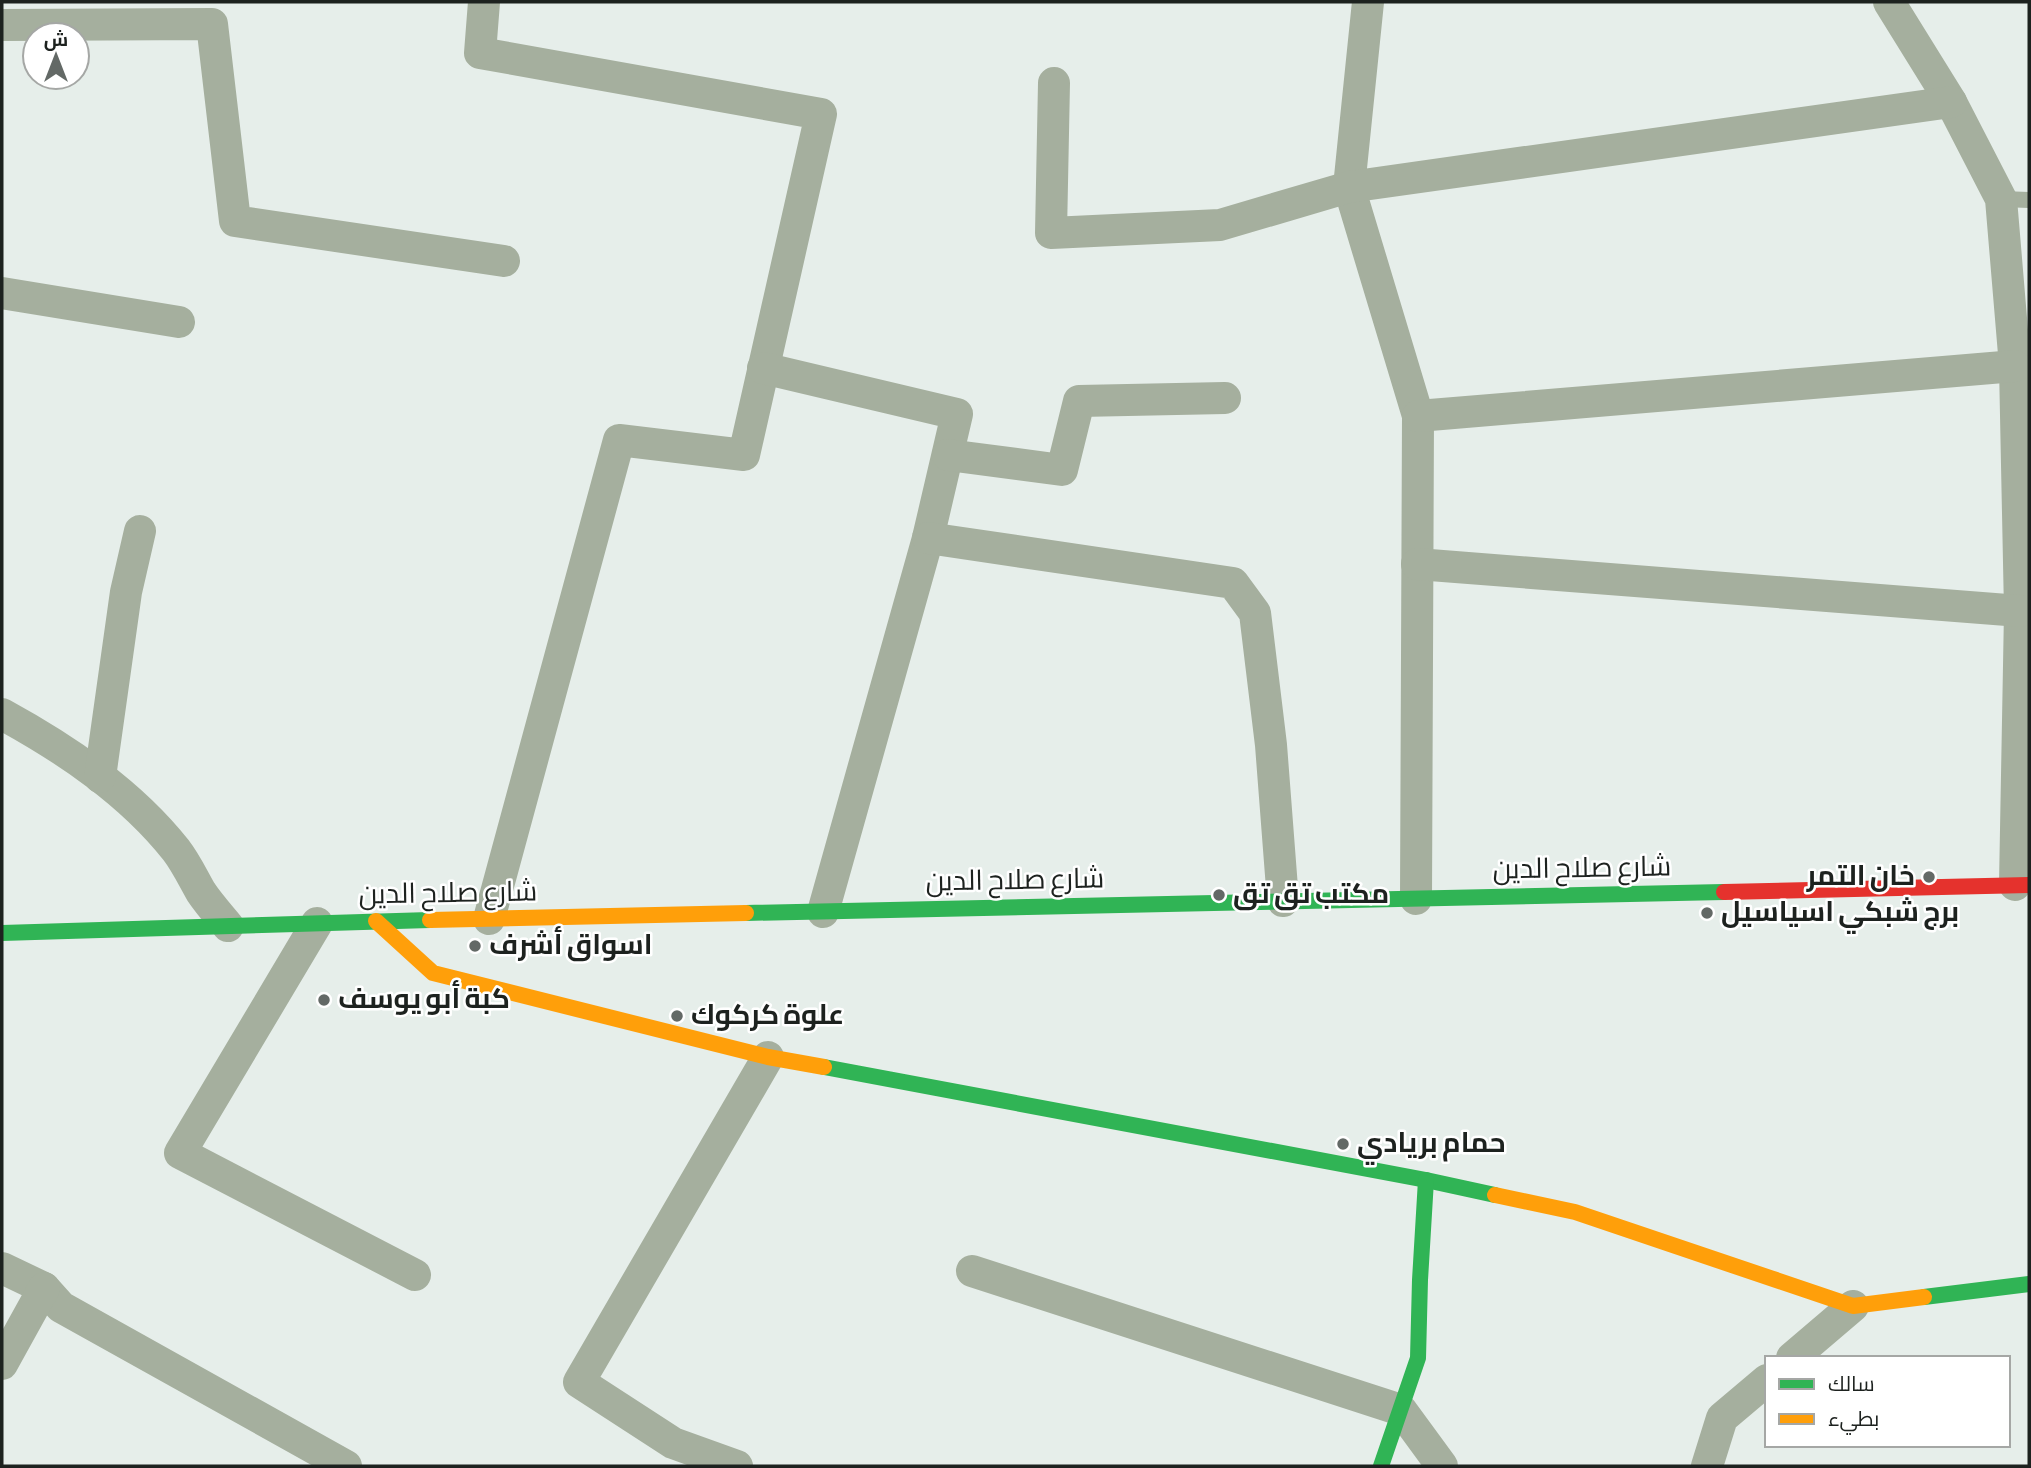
<svg xmlns="http://www.w3.org/2000/svg" width="2031" height="1468" font-family="'Alegreya Sans',Cairo,sans-serif">
<style>
.lines{fill:none;stroke-linecap:round;stroke-linejoin:round}
.lane{stroke:#a5af9e;stroke-width:16}
.street{stroke:#a5af9e;stroke-width:32}
.fast{stroke:#30b455;stroke-width:16}
.slow{stroke:#ff9f0a;stroke-width:16}
.jam{stroke:#e5322d;stroke-width:16}
.poi-dot{fill:#636966;stroke:#fff;stroke-width:2.5}
.labels{text-anchor:middle;dominant-baseline:central;stroke-width:5;stroke-linejoin:round;paint-order:stroke}
.street-label{font-size:28px;fill:#1d221f;stroke:#fff}
.poi-label{font-size:28px;font-weight:bold;fill:#1d221f;stroke:#fff;text-anchor:start}
</style>
<rect width="100%" height="100%" fill="#e6eeea"/>
<g class="lines">
<path class="lane" d="M2001,199L2029,200"/>
<g class="street">
<path d="M484,2L480,53L821,114L744,455L619,440L489,919"/>
<path d="M1368,2L1349,187L1418,416L1416,899"/>
<path d="M1889,2L1951,102L2001,199L2015,366L2020,611L2015,885"/>
<path d="M2,25L212,24L235,221L504,261"/>
<path d="M1054,83L1051,233L1220,225L1349,187L1951,102"/>
<path d="M2,293L179,322"/>
<path d="M763,368L957,414L928,538L823,912"/>
<path d="M1418,416L2015,366"/>
<path d="M948,455L1062,470L1079,401L1225,398"/>
<path d="M928,538L1233,583L1255,613L1271,745L1283,901"/>
<path d="M1417,564L2020,611"/>
<path d="M2,714C66,749 130,792 176,850C186,863 193,878 201,892C209,904 219,915 228,926"/>
<path d="M100,777L126,592L140,531"/>
<path d="M317,923L180,1153L415,1275"/>
<path d="M2,1268L44,1288L61,1307L346,1466"/>
<path d="M972,1271L1401,1410L1442,1466"/>
<path d="M1792,1358L1853,1306"/>
<path d="M2,1364L44,1288"/>
<path d="M737,1466L673,1443L579,1382L768,1057"/>
<path d="M1707,1466L1722,1418L1767,1380"/>
</g>
<g class="fast">
<path d="M746,913L1724,892"/>
<path d="M2,933L430,920"/>
<path d="M824,1067L1426,1180L1495,1195"/>
<path d="M1924,1297L2029,1284"/>
<path d="M1381,1466L1418,1358L1420,1280L1426,1180"/>
</g>
<g class="slow">
<path d="M430,920L746,913"/>
<path d="M376,921L433,973L768,1057L824,1067"/>
<path d="M1495,1195L1575,1212L1853,1306L1924,1297"/>
</g>
<path class="jam" d="M1724,892L2029,885"/>
</g>
<g class="poi-dot">
<circle cx="1929" cy="877" r="7"/>
<circle cx="1219" cy="895" r="7"/>
<circle cx="1707" cy="913" r="7"/>
<circle cx="475" cy="946" r="7"/>
<circle cx="324" cy="1000" r="7"/>
<circle cx="677" cy="1016" r="7"/>
<circle cx="1343" cy="1144" r="7"/>
</g>
<g class="labels">
<g class="street-label">
<text transform="translate(1582 869) rotate(-1)">شارع صلاح الدين</text>
<text transform="translate(1015 881) rotate(-1)">شارع صلاح الدين</text>
<text transform="translate(448 894) rotate(-1)">شارع صلاح الدين</text>
</g>
<g class="poi-label">
<text x="1915" y="877" text-anchor="end">خان التمر</text>
<text x="1233" y="895">مکتب تق تق</text>
<text x="1721" y="913">برج شبکي اسیاسیل</text>
<text x="489" y="946">اسواق أشرف</text>
<text x="338" y="1000">كبة أبو يوسف</text>
<text x="691" y="1016">علوة كركوك</text>
<text x="1357" y="1144">حمام بريادي</text>
</g>
</g>
<rect width="2031" height="1468" fill="none" stroke="#1d221f" stroke-width="7"/>
<rect x="1765" y="1356" width="245" height="91" fill="#ffffff" stroke="#a5a7a5" stroke-width="2"/>
<rect x="1779" y="1379" width="35" height="10" fill="#30b455" stroke="#a5a7a5" stroke-width="2"/>
<text x="1828" y="1391" font-size="21" fill="#1d221f">سالك</text>
<rect x="1779" y="1414" width="35" height="10" fill="#ff9f0a" stroke="#a5a7a5" stroke-width="2"/>
<text x="1828" y="1426" font-size="21" fill="#1d221f">بطيء</text>
<g transform="translate(56 56)"><circle r="33" fill="#ffffff" stroke="#a5a7a5" stroke-width="2"/>
<path d="M0-5L12 26L0 18L-12 26Z" fill="#636966"/>
<text y="-10" font-size="19" font-weight="bold" text-anchor="middle" fill="#1d221f">ش</text>
</g>
</svg>
